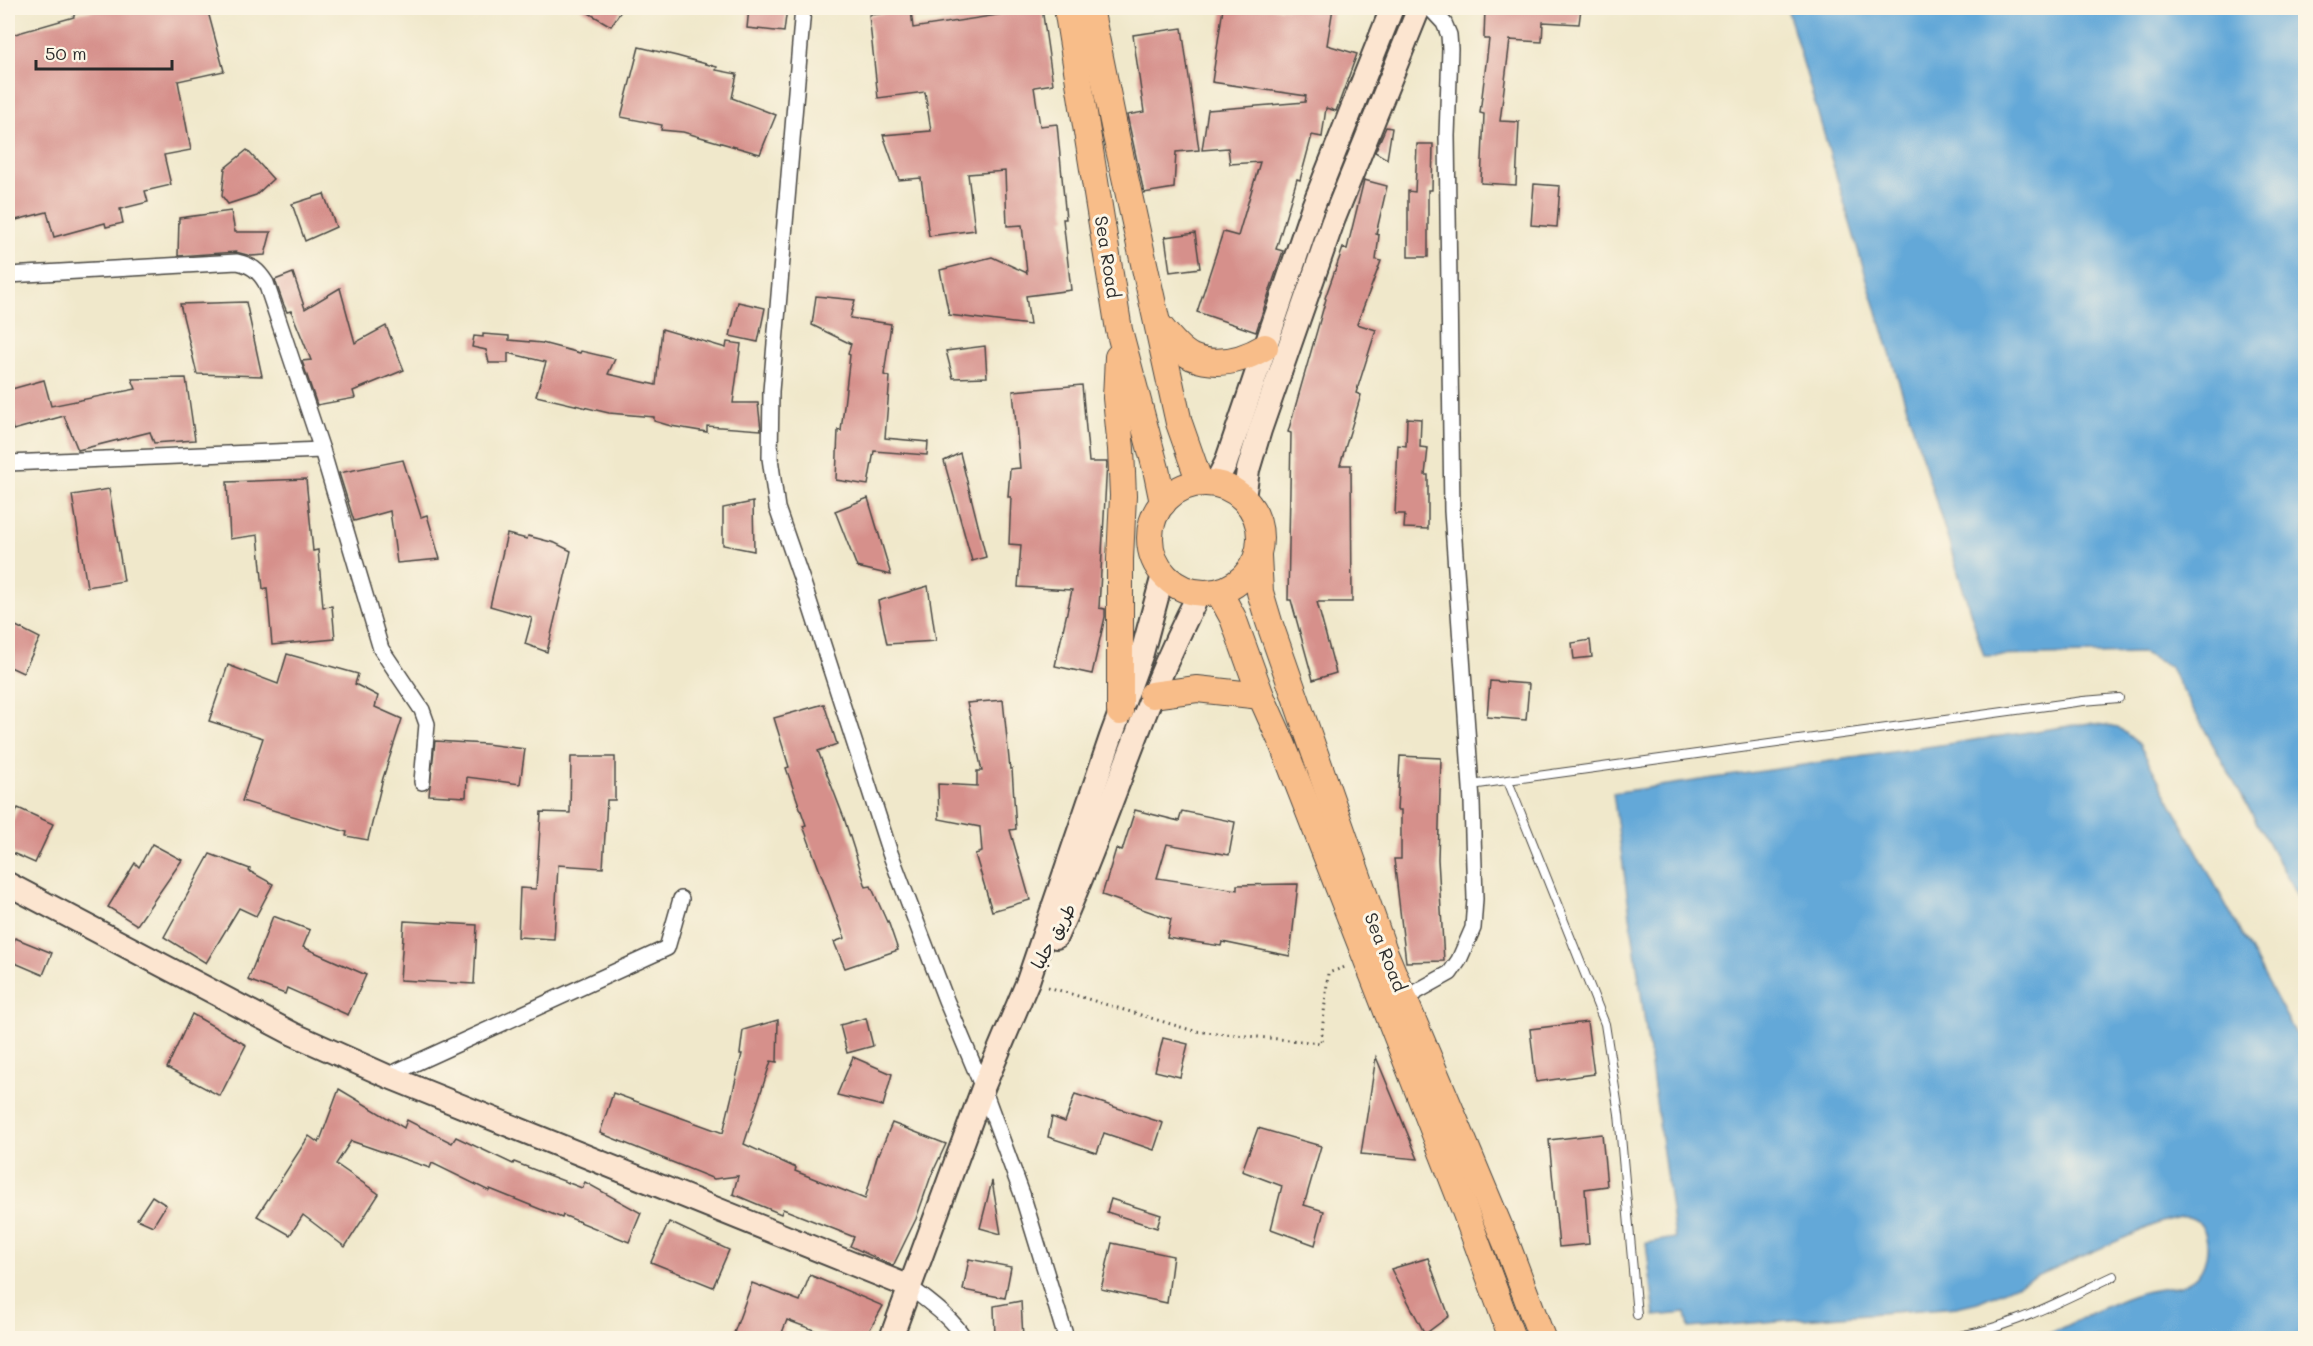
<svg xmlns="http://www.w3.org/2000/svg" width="2313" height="1346" font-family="Mali,'Playpen Sans Arabic',sans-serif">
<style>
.water{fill:#63a8d8;stroke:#476a82;stroke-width:1.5}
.building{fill:#d6908b}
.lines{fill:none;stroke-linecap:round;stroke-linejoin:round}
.service-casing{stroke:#494743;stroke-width:10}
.minor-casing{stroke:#494743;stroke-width:18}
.secondary-casing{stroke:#494743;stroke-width:26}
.trunk-casing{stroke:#494743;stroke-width:28}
.path{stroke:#494743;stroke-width:3;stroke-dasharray:1.5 4.5;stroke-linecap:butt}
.service{stroke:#fff;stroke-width:8}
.minor{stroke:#fff;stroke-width:15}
.secondary{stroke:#fce5d0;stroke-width:22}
.trunk{stroke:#f8bd89;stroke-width:26}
.labels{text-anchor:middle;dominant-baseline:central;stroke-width:6;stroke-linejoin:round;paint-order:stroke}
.street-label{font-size:18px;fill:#2b2b2b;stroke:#fcf5e5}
</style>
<rect width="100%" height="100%" fill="#fcf5e5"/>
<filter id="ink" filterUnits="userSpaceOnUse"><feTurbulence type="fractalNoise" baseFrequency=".0167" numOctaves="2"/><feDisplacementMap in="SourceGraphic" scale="12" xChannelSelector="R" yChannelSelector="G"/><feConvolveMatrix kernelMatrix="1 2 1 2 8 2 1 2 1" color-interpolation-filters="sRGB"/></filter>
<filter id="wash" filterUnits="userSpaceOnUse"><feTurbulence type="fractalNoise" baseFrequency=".008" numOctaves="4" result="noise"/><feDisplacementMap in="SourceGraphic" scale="24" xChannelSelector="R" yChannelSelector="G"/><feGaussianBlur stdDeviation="1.35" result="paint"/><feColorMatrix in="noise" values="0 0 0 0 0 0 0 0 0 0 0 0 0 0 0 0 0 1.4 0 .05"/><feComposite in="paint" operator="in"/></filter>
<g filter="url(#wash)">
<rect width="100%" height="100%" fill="#f0e8cb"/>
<g class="water">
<path d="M1787,8H2305V909L2169,666L2143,653L1984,656L1861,260Z"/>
<path d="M2090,723L2118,727L2139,744L2305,1051V1338H2040C2072,1324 2104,1305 2137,1294C2154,1288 2179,1290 2194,1278C2211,1264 2214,1223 2188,1217C2178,1215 2166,1221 2156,1224L1978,1302L1957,1307L1689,1328L1686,1313L1655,1316L1646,1243L1675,1238L1613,793Z"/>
</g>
<g id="blocks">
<g class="building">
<path d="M107,8H207L224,71L178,81L191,150L164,155L171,185L145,191L148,202L120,209L123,223L106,227L105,223L54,237L47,212L12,221L8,200V36L74,17V14Z"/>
<path d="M580,8H623L611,26Z"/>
<path d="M749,8H787L784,32L747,28Z"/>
<path d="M1042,8L1053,84L1034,87L1040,126L1057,124L1066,219H1063L1071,290L1026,296L1030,325L949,315L940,270L992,257L1027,273L1022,225L1007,226L1005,171L968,174L975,230L929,236L921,178L899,180L883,135L931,131L925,92L878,98L869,15L911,10L913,28Z"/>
<path d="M1223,8H1333L1327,45L1357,54L1336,111L1326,108L1322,137L1312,135L1300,180L1297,179L1276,249L1283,251L1256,332L1197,312L1223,232L1238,236L1260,162L1230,164L1228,148L1202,150L1208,110L1305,102L1306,96L1212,82Z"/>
<path d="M1485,8H1581L1579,24L1543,22L1542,42L1510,40L1500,121L1519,122L1516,185L1481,183L1484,114L1480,113L1489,39H1484Z"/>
<path d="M1182,28L1199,150L1176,152L1174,188L1144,193L1127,115L1144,112L1133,35Z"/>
<path d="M639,47L677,56L717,67L716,70L737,74L732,98L776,115L760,154L683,132L661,130L662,125L621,117Z"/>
<path d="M1386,127L1392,128L1387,159L1375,152Z"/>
<path d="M1417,144H1433L1432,190H1428V257H1408V191L1415,192Z"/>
<path d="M247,150L273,179L256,195L228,204L222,196L225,168Z"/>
<path d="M1364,180L1387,186L1376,234L1379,235L1376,260L1381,261L1357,324L1376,330L1356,393L1361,395L1340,465H1351L1352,602H1317L1336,673L1313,680L1291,600H1288L1291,433L1288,432L1326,299L1325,298L1343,248L1347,249Z"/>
<path d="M1534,184L1560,186L1557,227L1531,225Z"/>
<path d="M324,194L336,227L305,241L292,204Z"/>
<path d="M231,211L235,232H271L265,255L251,256L236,252L178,256L179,218Z"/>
<path d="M1195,233L1200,268L1170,272L1165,237Z"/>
<path d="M293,273L305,309L340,288L355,343L386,326L404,370L353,391L355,398L317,405L302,361L311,360L291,311L287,312L283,303L275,280Z"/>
<path d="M816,296L855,300L850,318L891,324L884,375L890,377L885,438L928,442L927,455L874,451L868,485L836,480L838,430L841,431L850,355L848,354L851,344L812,325Z"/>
<path d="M246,302L262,376L197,374L180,304Z"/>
<path d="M738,302L765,308L758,342L730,336Z"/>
<path d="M662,329L726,348L727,342L741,344L733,403H758L761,430L707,426V432L671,426L654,421V417L609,413L536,396L546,362L508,353V363H489L486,350L472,347L474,336L483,337V334L509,336V340L542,343L580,353L581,351L615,359L608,374L656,385Z"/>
<path d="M985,346L987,377L953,378L946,351Z"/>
<path d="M186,378L195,440L154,443L150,432L78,450L64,416L13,430L8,409V390L44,380L51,406L136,389L132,379Z"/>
<path d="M1082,385L1089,462H1107L1099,608L1105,609V617L1092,674L1055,666L1072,590L1018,587L1021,545L1009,544L1011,497H1008L1010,469L1020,468L1013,391Z"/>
<path d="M1407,418L1421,419L1420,447L1428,448L1425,475H1428V529L1404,528L1405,514H1395L1398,445L1406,446Z"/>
<path d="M960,453L986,557L972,561L944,461Z"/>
<path d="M403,460L421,517L427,515L440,559L397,563L390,511L354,521L339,473Z"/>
<path d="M306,479L313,551L318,550L323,607L332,606L335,639L272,645L267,588L263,589L258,535L230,539L227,482Z"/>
<path d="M109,489L124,581L87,587L72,495Z"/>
<path d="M868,498L891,575L857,567L835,511Z"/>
<path d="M753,502L754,551L723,545V508Z"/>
<path d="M507,534L527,539L528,536L555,543L571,551L547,652L525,644L532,618L490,606Z"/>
<path d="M928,586L936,641L887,644L878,601Z"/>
<path d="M8,622L40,638L23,673L8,666Z"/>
<path d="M1590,640L1592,657L1574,659L1572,643Z"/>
<path d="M287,654L358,674L355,684L378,696L375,707L402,719L383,778L368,840L346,836L347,832L242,801L263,738L209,721L228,665L278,684Z"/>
<path d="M1490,681L1529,684L1526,720L1487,717Z"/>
<path d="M1003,700L1010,769H1012L1016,829L1010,830L1030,900L992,911L975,854L982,852L980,827L939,819L938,784L977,786V771H982L967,703Z"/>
<path d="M824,704L837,744L818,751L844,818L866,887L871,886L887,922L888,921L898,950L845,968L834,942L845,938L803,826L806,825L786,768L789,767L774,718Z"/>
<path d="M435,741L486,744L525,749L520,784L467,777L466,797L429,795Z"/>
<path d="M1400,756L1441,758L1438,859L1444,961L1406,962L1394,859H1401V810H1397Z"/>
<path d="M571,757H615V800H607L603,868L558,865L554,939L518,937L520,888L536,889L541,812L570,813Z"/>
<path d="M18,808L53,824L35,863L8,851V831Z"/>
<path d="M1135,810L1179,821L1182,811L1235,822L1229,855L1167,844L1157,878L1237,890V885L1298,884L1290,956L1222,942L1221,946L1167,938L1171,919L1102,895L1116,849L1122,851Z"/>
<path d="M152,844L182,860L137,925L108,907L135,863L139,867Z"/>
<path d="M210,854L250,869L249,871L273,884L256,916L239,908L206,963L164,937Z"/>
<path d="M273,916L310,930L303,947L366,975L348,1015L287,988L285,994L248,980Z"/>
<path d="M404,921L477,925L474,984L400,980Z"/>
<path d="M15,938L52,953L43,975L8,960Z"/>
<path d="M192,1014L246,1045L220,1096L167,1068Z"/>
<path d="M866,1018L873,1046L847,1053L840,1025Z"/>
<path d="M778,1020L777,1062L771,1061L744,1144L796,1168L795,1171L865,1199L878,1153L879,1154L892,1123L946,1144L931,1176L916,1219L893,1266L850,1246L854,1237L783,1209L781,1214L733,1194L738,1176L714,1179L600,1133L613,1093L723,1133L742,1054H740L743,1030Z"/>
<path d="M1587,1022L1594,1074L1536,1082L1530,1029Z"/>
<path d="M1163,1038L1188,1044L1180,1077L1155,1071Z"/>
<path d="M853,1057L892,1074L883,1106L837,1095Z"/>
<path d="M1376,1057L1418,1159L1361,1154Z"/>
<path d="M339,1089L404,1128L407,1120L452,1143L456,1137L513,1164L514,1162L582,1188L585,1182L641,1213L629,1242L563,1215L562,1218L490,1189L489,1191L432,1163L430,1168L351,1141L336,1164L379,1194L345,1247L303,1215L290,1235L257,1216L309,1136L319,1143Z"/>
<path d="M1075,1094L1163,1123L1154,1150L1104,1133L1097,1153L1048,1137L1052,1117L1065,1122Z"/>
<path d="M1258,1128L1321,1146L1304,1205L1324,1211L1315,1245L1271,1229L1282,1186L1242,1171Z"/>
<path d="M1602,1134L1607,1186L1585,1189L1589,1244L1559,1247L1549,1140Z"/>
<path d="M992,1181L1001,1234L980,1228Z"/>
<path d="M152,1196L166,1205L153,1226L137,1219Z"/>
<path d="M1111,1199L1161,1215L1157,1228L1107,1212Z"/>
<path d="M669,1222L729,1250L713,1287L651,1262Z"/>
<path d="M1112,1243L1173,1256L1167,1303L1101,1289Z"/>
<path d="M1428,1258L1449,1316L1425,1334L1391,1269Z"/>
<path d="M969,1259L1011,1267L1005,1298L963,1290Z"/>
<path d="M810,1275L883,1306L865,1338H835L787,1320L780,1338H750L734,1333L752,1283L800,1301Z"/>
<path d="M1021,1301L1023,1338H995L994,1306Z"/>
</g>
</g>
</g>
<g filter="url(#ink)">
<use href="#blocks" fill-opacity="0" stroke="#494743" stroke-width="1.5"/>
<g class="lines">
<g class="service-casing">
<g id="service">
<path d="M1508,781L1605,1024L1619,1114L1637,1315"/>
<path d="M1471,785L2083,701L2119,698"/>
<path d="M1945,1338C2004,1332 2060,1301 2114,1276"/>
</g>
</g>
<g class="minor-casing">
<g id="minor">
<path d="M803,8L771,391L770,458L777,508L804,586L890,853L946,1000L983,1088L1022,1194L1066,1338"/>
<path d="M8,275L237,262C251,265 258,270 266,283L322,450L381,649L422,710L427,724L422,782"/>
<path d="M8,463L322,450"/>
<path d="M1405,998L1450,973L1459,960L1473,928L1475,899L1472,802L1452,511L1447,136L1450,49L1449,35L1444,23L1430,8"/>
<path d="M387,1076L667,948L681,899"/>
<path d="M910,1287C930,1303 951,1317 964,1338"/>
</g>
</g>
<g class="secondary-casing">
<g id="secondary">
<path d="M1215,484L1226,463L1312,209L1392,8"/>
<path d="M1244,498L1248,470L1260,430L1333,221L1419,8"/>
<path d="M8,884L293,1034L387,1076L910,1287"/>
<path d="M1056,937C1108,825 1141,704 1199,594"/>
<path d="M891,1338L983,1088L1028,981L1111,737L1142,653L1163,575"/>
</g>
</g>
<g class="trunk-casing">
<g id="trunk">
<path d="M1067,8L1119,330L1156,469L1163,503"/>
<path d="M1090,8L1116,136L1179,423L1200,483"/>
<path d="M1158,324C1167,335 1179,351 1192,357C1217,367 1243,360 1265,347"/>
<path d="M1118,357L1116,398L1121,449L1123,496L1120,559V712"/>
<circle cx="1205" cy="538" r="55"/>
<path d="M1258,556L1260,592L1269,622L1384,951L1507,1245L1542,1338"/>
<path d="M1219,592L1233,618L1261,696L1282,743L1465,1211L1512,1338"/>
<path d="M1152,695L1197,689L1261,696"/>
</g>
</g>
<path class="path" d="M1048,987L1194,1031L1321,1043L1328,973L1348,966"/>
<use href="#service" class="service"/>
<use href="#minor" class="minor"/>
<use href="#secondary" class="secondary"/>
<use href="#trunk" class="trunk"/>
</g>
</g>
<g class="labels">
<g class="street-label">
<text transform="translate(1108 257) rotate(81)">Sea Road</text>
<text transform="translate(1053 936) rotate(-61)">طريق حلبا</text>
<text transform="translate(1386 952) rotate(68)">Sea Road</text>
</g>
</g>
<rect width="2313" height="1346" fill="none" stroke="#fcf5e5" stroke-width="30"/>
<path d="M36 60v9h136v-9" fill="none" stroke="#2b2b2b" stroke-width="3"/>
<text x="45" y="60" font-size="18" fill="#2b2b2b" stroke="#fcf5e5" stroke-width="4.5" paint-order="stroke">50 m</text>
</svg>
